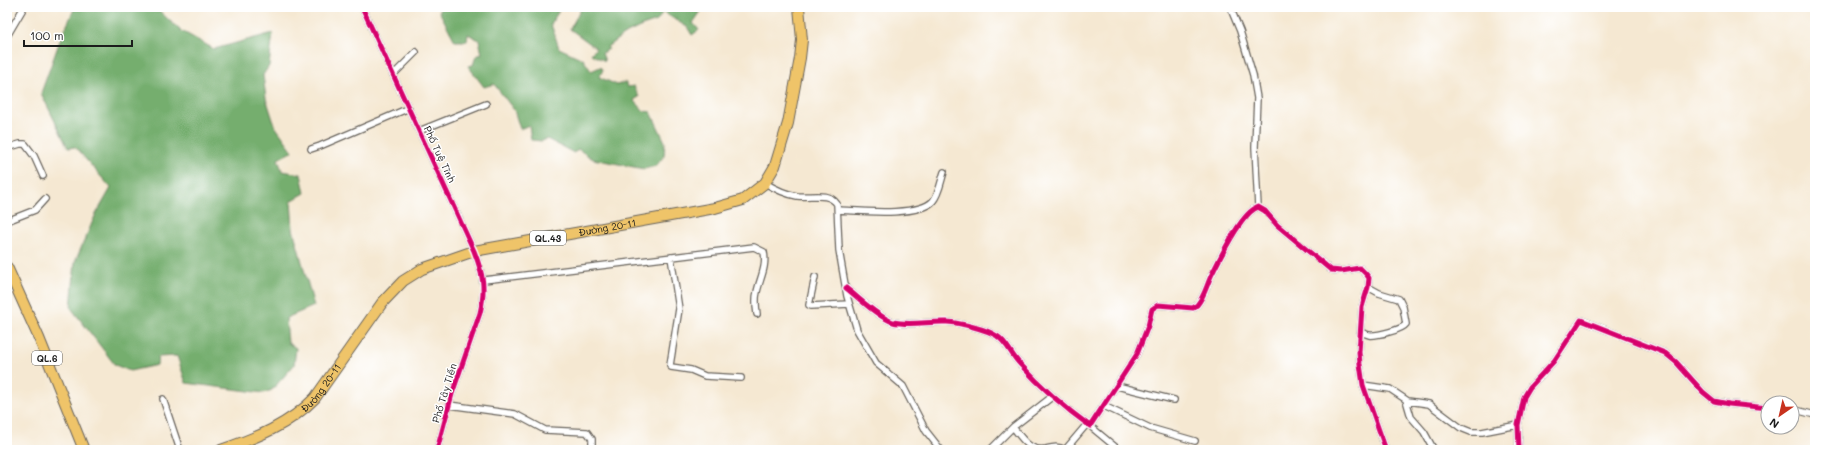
<svg xmlns="http://www.w3.org/2000/svg" width="1822" height="457" font-family="Mali,sans-serif">
<style>
.forest{fill:#74ae6e;stroke:#486545}
.lines{fill:none;stroke-linecap:round;stroke-linejoin:round}
.street-casing{stroke:#68635c;stroke-width:8}
.highway-casing{stroke:#68635c;stroke-width:12}
.street{stroke:#fff;stroke-width:5.5}
.highway{stroke:#efc469;stroke-width:10}
.cycleway-casing{stroke:#fff;stroke-width:8}
.cycleway{stroke:#d6006c;stroke-width:5}
.labels{text-anchor:middle;dominant-baseline:central;stroke-width:3;stroke-linejoin:round;paint-order:stroke}
.shield{fill:#fff;stroke:#606060;stroke-width:1}
.shield-label{font-size:9px;font-weight:bold;fill:#1c1c1c}
.street-label{font-size:10px;fill:#1c1c1c;stroke:#fff}
</style>
<rect width="100%" height="100%" fill="#fff"/>
<filter id="ink" filterUnits="userSpaceOnUse"><feTurbulence type="fractalNoise" baseFrequency=".025" numOctaves="2"/><feDisplacementMap in="SourceGraphic" scale="8" xChannelSelector="R" yChannelSelector="G"/><feConvolveMatrix kernelMatrix="1 2 1 2 8 2 1 2 1" color-interpolation-filters="sRGB"/></filter>
<filter id="wash" filterUnits="userSpaceOnUse"><feTurbulence type="fractalNoise" baseFrequency=".012" numOctaves="4" result="noise"/><feDisplacementMap in="SourceGraphic" scale="16" xChannelSelector="R" yChannelSelector="G"/><feGaussianBlur stdDeviation="0.9" result="paint"/><feColorMatrix in="noise" values="0 0 0 0 0 0 0 0 0 0 0 0 0 0 0 0 0 1.4 0 .05"/><feComposite in="paint" operator="in"/></filter>
<g filter="url(#wash)">
<rect width="100%" height="100%" fill="#f5e8d2"/>
<path class="forest" d="M75,7h82l-1,1 24,22 34,19 59,-16 -4,33 -6,9 3,23 9,28 18,25 -15,8 4,12 19,3 4,19 -14,8 2,28 21,77 -28,12 2,25 8,5 -2,17 -22,25 -8,3 -78,-10 -9,-27 -19,1 -1,8 -27,6 -15,-6 -44,-57 4,-46 20,-46 16,-28 -36,-41 -7,1 -27,-55 18,-50z
M441,7h120l-10,17 8,24 24,11 8,12 9,-4 3,3 -4,7 18,8 8,-3 3,5 6,-1 5,11 -5,3 10,11 7,1 14,30 -1,14 -8,10 -12,3 -51,-10 -15,-10 -4,4 -27,-14 -5,2 -11,-1 -2,-15 -9,4 -6,-19 -20,-26 -10,3 -16,-21 5,-1 3,-9 6,-2 -3,-14 -11,-6 -1,7h-12l-16,-30z
M582,7h122l-11,16 6,7 -7,5 -5,-8 -24,-15 -6,9 -15,5 -19,9 -16,12 2,2 -7,4 3,8 -14,-7 5,-6 -26,-19z"/>
</g>
<g filter="url(#ink)">
<g class="lines">
<g class="street-casing">
<path id="street" d="M362,7l112,244c9,23 12,37 6,62l-28,81 -15,56
M1230,7l10,24 13,44 4,23 -2,49 3,60
M7,36l17,-29
M393,75l23,-23
M419,131l67,-27
M7,148l13,-4h5l9,12 9,20
M311,149l9,-3 89,-38
M765,183c10,6 20,11 32,13 14,2 31,-5 40,8l2,46 8,46 10,34 19,33 27,23 23,45 15,19
M838,210c21,1 81,7 95,-9 6,-7 8,-20 11,-29
M7,221l28,-11 10,-11
M671,257l8,52 -9,56 1,2 20,3 14,6 36,2
M815,277l-6,28 2,1 38,-2
M484,280l270,-33 10,5c3,15 -4,26 -7,40 -2,7 -1,15 0,22
M846,288c13,10 32,29 47,34 18,4 36,-1 54,0 13,1 39,7 50,14 10,6 14,19 23,28 21,23 45,44 70,62l47,-72 11,-28 4,-17 6,-4 35,3 4,-3c8,-9 10,-22 16,-33 8,-16 29,-60 45,-65l7,4 12,14 54,45 10,1 19,-3 6,6 3,4 -1,9 -6,20 -3,45 1,12 3,21 23,65
M1360,332c3,1 6,2 9,3 7,1 33,-5 37,-11l-3,-17 -4,-8 -20,-6 -11,-6
M1363,385l27,4 18,12 21,3 32,24 10,4h11l36,-7
M1117,386l57,14
M163,399l17,51
M1406,400l5,17 13,15 10,18
M449,405l66,9 30,16 42,2 5,7v11
M1104,406l46,22 45,13
M1792,409l23,6
M1090,426l29,24
M1013,427c9,12 17,25 33,22 8,-2 12,-3 19,1
M990,450l23,-23 40,-31
M1065,450l22,-26
M1519,450l-1,-25 6,-28 6,-10 24,-26 27,-41 84,33 11,9 27,30 11,9 15,3 39,4"/>
</g>
<g class="highway-casing">
<g id="highway">
<path d="M7,267l32,71 45,112"/>
<path id="s1" d="M221,450c35,-12 68,-25 94,-52l67,-95 21,-22 19,-12 52,-18 241,-43 28,-8 22,-17 10,-17 13,-43 12,-65 2,-18 -3,-33"/>
</g>
</g>
<use href="#street" class="street"/>
<use href="#highway" class="highway"/>
<g class="cycleway-casing">
<path id="cycleway" d="M362,7l112,244c9,23 12,37 6,62l-28,81 -15,56
M846,288c13,10 32,29 47,34 18,4 36,-1 54,0 13,1 39,7 50,14 10,6 14,19 23,28 21,23 45,44 70,62l47,-72 11,-28 4,-17 6,-4 35,3 4,-3c8,-9 10,-22 16,-33 8,-16 29,-60 45,-65l7,4 12,14 54,45 10,1 19,-3 6,6 3,4 -1,9 -6,20 -3,45 1,12 3,21 23,65
M1519,450l-1,-25 6,-28 6,-10 24,-26 27,-41 84,33 11,9 27,30 11,9 15,3 39,4"/>
</g>
<use href="#cycleway" class="cycleway"/>
</g>
</g>
<g class="labels">
<g class="shield">
<rect x="530" y="231" width="36" height="14" rx="3"/>
<rect x="32" y="351" width="30" height="14" rx="3"/>
</g>
<g class="shield-label">
<text x="548" y="238">QL.43</text>
<text x="47" y="358">QL.6</text>
</g>
<g class="street-label">
<text transform="translate(440 154) rotate(65)">Phố Tuệ Tĩnh</text>
<text stroke="none"><textPath href="#s1" startOffset="468">Đường 20-11</textPath></text>
<text stroke="none"><textPath href="#s1" startOffset="120">Đường 20-11</textPath></text>
<text transform="translate(444 393) rotate(-73)">Phố Tây Tiến</text>
</g>
</g>
<rect width="1822" height="457" fill="none" stroke="#fff" stroke-width="24"/>
<g transform="translate(1780 415) rotate(214)"><circle r="19" fill="#ffffff" stroke="#a4a4a4"/>
<path d="M0-3L7 15L0 10L-7 15Z" fill="#c8321e"/>
<text y="-6" font-size="11" font-weight="bold" text-anchor="middle" fill="#1c1c1c">N</text>
</g>
<path d="M24 40v6h108v-6" fill="none" stroke="#1c1c1c" stroke-width="2"/>
<text x="30" y="40" font-size="12" fill="#1c1c1c" stroke="#ffffff" stroke-width="3" paint-order="stroke">100 m</text>
</svg>
